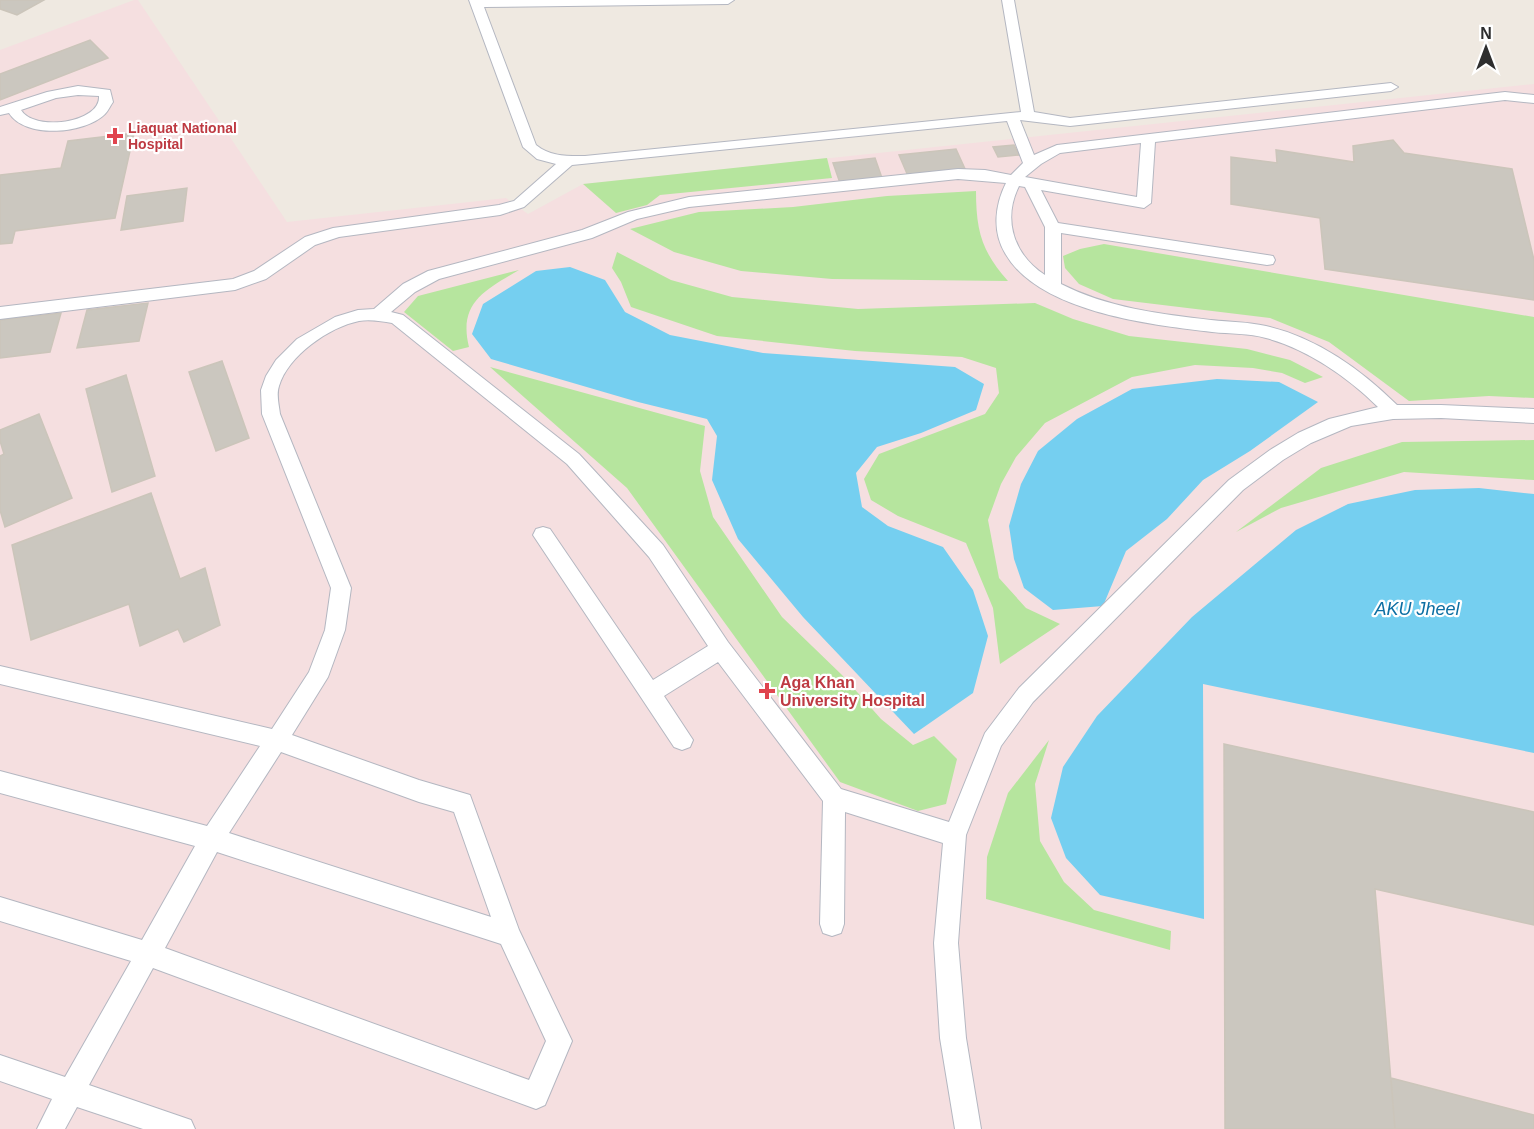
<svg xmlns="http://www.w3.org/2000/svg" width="1534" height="1129" font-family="Helvetica,sans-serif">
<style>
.medical{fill:#f5dfe0}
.green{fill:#b6e59e}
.water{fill:#75cff0}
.building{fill:#cbc7bf;stroke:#cbc5ba;stroke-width:1.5}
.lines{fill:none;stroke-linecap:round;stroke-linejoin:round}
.lane-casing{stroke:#b4b7c1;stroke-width:2}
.lane{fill:#fff;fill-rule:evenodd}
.health-dot{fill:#e0444e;stroke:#fff;stroke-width:2}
.labels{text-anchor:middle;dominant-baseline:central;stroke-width:4.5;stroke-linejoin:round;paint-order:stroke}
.far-health-label{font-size:14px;font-weight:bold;fill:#be3a42;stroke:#fff;text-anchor:start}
.health-label{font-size:16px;font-weight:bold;fill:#be3a42;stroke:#fff;text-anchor:start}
.water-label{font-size:18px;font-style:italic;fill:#0d6fa3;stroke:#fff}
</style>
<rect width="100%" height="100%" fill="#efe9e1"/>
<path class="medical" d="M134,0h4l149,222 219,-24 22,16 55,-30 951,-100v1045h-1534v-1079z"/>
<path class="green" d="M827,158l5,20 -172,17 -13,10 -31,8 -33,-29z
M976,191c0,40 6,61 32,90l-176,-2 -91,-8 -67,-19 -44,-23 69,-17 94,-5 94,-11z
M1104,244l430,73v81l-45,-2 -80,5 -80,-59 -59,-24 -157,-19 -34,-15 -14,-16 -2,-12 17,-7z
M617,252l54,28 61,17 126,12 177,-6 38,16 56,17 118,13 43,11 33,17 -18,6 -23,-10 -29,-5 -58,-3 -63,12 -87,46 -29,34 -15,27 -13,36 11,58 27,30 34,16 -60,40 -7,-56 -27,-65 -68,-27 -27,-16 -7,-21 15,-25 106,-40 14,-21 -3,-25 -34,-11 -107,-6 -138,-15 -86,-29 -10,-25 -9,-14z
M519,270c-34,20 -61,33 -50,77l-16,4 -49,-39 14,-16z
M490,367l215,59 -5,45 13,46 69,100 60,58 39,44 32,26 21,-9 23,23 -11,45 -28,7 -78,-29 -213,-294z
M1534,440v40l-130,-8 -123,36 -45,24 85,-64 81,-26z
M1049,740l-14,44 5,57 24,41 30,28 77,21 -1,19 -184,-51 1,-42 21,-64z"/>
<path class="water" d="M570,267l35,13 20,32 45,23 93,18 192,14 29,17 -8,26 -55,23 -44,14 -21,26 6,34 26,19 55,21 30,43 15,46 -15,57 -59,41 -111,-117 -65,-78 -26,-59 5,-44 -10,-17 -69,-17 -147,-43 -19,-25 11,-30 53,-33z
M1217,379l62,3 39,20 -68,49 -47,29 -36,39 -41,32 -23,55 -50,4 -29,-22 -10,-29 -5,-33 12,-42 17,-33 39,-32 55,-30z
M1479,488l55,6v259l-331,-69 1,235 -104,-24 -34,-37 -15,-40 12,-51 34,-51 95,-99 104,-87 52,-26 67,-14z"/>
<path class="building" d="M0,0h44l-27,15 -17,-6z
M90,40l18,18 -108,42v-26z
M134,133l-19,85 -100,13 -3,12 -12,1v-69l61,-7 7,-27z
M1393,140l11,13 108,16 22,91v40l-209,-31 -5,-51 -89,-14v-47l46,6 -1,-13 78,12 -1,-16z
M1014,145l5,10 -21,2 -5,-10z
M956,149l9,20 -57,7 -9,-21z
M875,158l7,20 -42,5 -7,-20z
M187,188l-4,33 -62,9 6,-34z
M148,303l-9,38 -62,7 10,-38z
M61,313l-11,39 -50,6v-38z
M222,361l27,77 -33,13 -27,-79z
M126,375l29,101 -43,16 -26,-103z
M39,414l33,84 -67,29 -5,-17v-54l4,-2 -4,-13v-11z
M151,493l29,86 25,-11 15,57 -36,17 -6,-13 -38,17 -11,-42 -98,36 -19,-95z
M1224,744l310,68v113l-159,-36 20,240h-170z
M1391,1078l143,37v14h-139z"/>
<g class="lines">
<g class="lane-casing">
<path id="lane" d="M469,0h265l-6,4 -244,3 52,138c15,12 31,11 49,11l436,-44 -19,-112h12l20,112 36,6 321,-35 7,4 -7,4 -321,35 -50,-6 14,35 23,-10 448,-53 29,3v8l-29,-3 -350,42 -4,61 -7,5 -103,-18 17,33 209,32 6,1 2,4 -2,4 -6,1 -206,-32v51c47,24 99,30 150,36 19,2 37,2 55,6 50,11 96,44 131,79h44l93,4v14l-93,-5 -48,1 -42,7 -40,17 -28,17 -40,30 -210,212 -32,44 -35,89 -8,108 8,95 15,91h-26l-15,-91 -6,-95 9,-100 -98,-31 -1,112 -3,9 -9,3 -9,-3 -3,-9 3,-123 -105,-139 -54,34 29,44 -3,7 -8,3 -8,-3 -141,-212 3,-6 7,-2 7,2 103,151 55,-34 -59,-89 -82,-93 -175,-141c-11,-2 -22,-4 -33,-2 -30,6 -71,35 -80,65 -3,9 0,19 1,28l71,174 -6,42 -17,47 -36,58 127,45 51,15 49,135 53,111 -27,64 -9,4 -383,-141 -64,117 102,35 4,9h-52l-66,-22 -12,22h-28l15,-30 -52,-18v-26l65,22 66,-116 -131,-40v-24l142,43 53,-94 -195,-53v-22l207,55 53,-80 -260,-62v-18l272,63 37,-57 16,-42 6,-42 -69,-174 -1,-24 5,-14 10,-16 21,-21 38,-22 23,-7 16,-1 29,-25 25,-13 154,-41 46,-18 61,-15 269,-28 27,1 26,5 12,-12 -16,-42 -435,44 -48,42 -24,8 -161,22 -24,8 -49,34 -31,11 -235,29v-12l233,-28 21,-8 51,-34 28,-9 166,-23 15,-4 42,-37 -19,-5 -14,-12zM1141,143l-4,54 -112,-20 16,-13 19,-11zM958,179l48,4c-11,22 -14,48 -1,70 33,59 146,72 207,79 18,2 37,1 54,6 41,11 82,39 112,69l-49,12 -31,14 -28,17 -41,30 -210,208 -34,45 -36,89 -108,-33 -113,-147 -65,-97 -84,-91 -176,-139 -12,-3 24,-20 24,-13 153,-41 45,-19 52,-12zM1019,186l6,1 20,40v48c-31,-20 -43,-55 -26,-89zM281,752l138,50 35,10 37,105 -262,-84zM217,852l284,92 45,97 -17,39 -364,-132z
M78,86l32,4 3,12c-3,4 -5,9 -8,12 -20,20 -80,25 -96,-1l-9,2v-8l47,-15zM78,95l21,1c2,27 -65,36 -78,14l35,-12z"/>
</g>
<use href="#lane" class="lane"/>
</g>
<g class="health-dot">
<path d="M112 127h6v6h6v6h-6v6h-6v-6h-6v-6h6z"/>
<path d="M764 682h6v6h6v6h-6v6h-6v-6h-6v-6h6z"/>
</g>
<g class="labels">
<g class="far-health-label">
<text x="128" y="128">Liaquat National<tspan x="128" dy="16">Hospital</tspan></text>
</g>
<g class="health-label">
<text x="780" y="682">Aga Khan<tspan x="780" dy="18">University Hospital</tspan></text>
</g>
<g class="water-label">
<text x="1417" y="609">AKU Jheel</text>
</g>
</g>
<g transform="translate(1486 48)" stroke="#ffffff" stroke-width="4.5" paint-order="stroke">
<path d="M0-4.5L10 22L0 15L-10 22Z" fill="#2e2e2e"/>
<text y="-9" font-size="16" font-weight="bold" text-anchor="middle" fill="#2e2e2e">N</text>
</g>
</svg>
